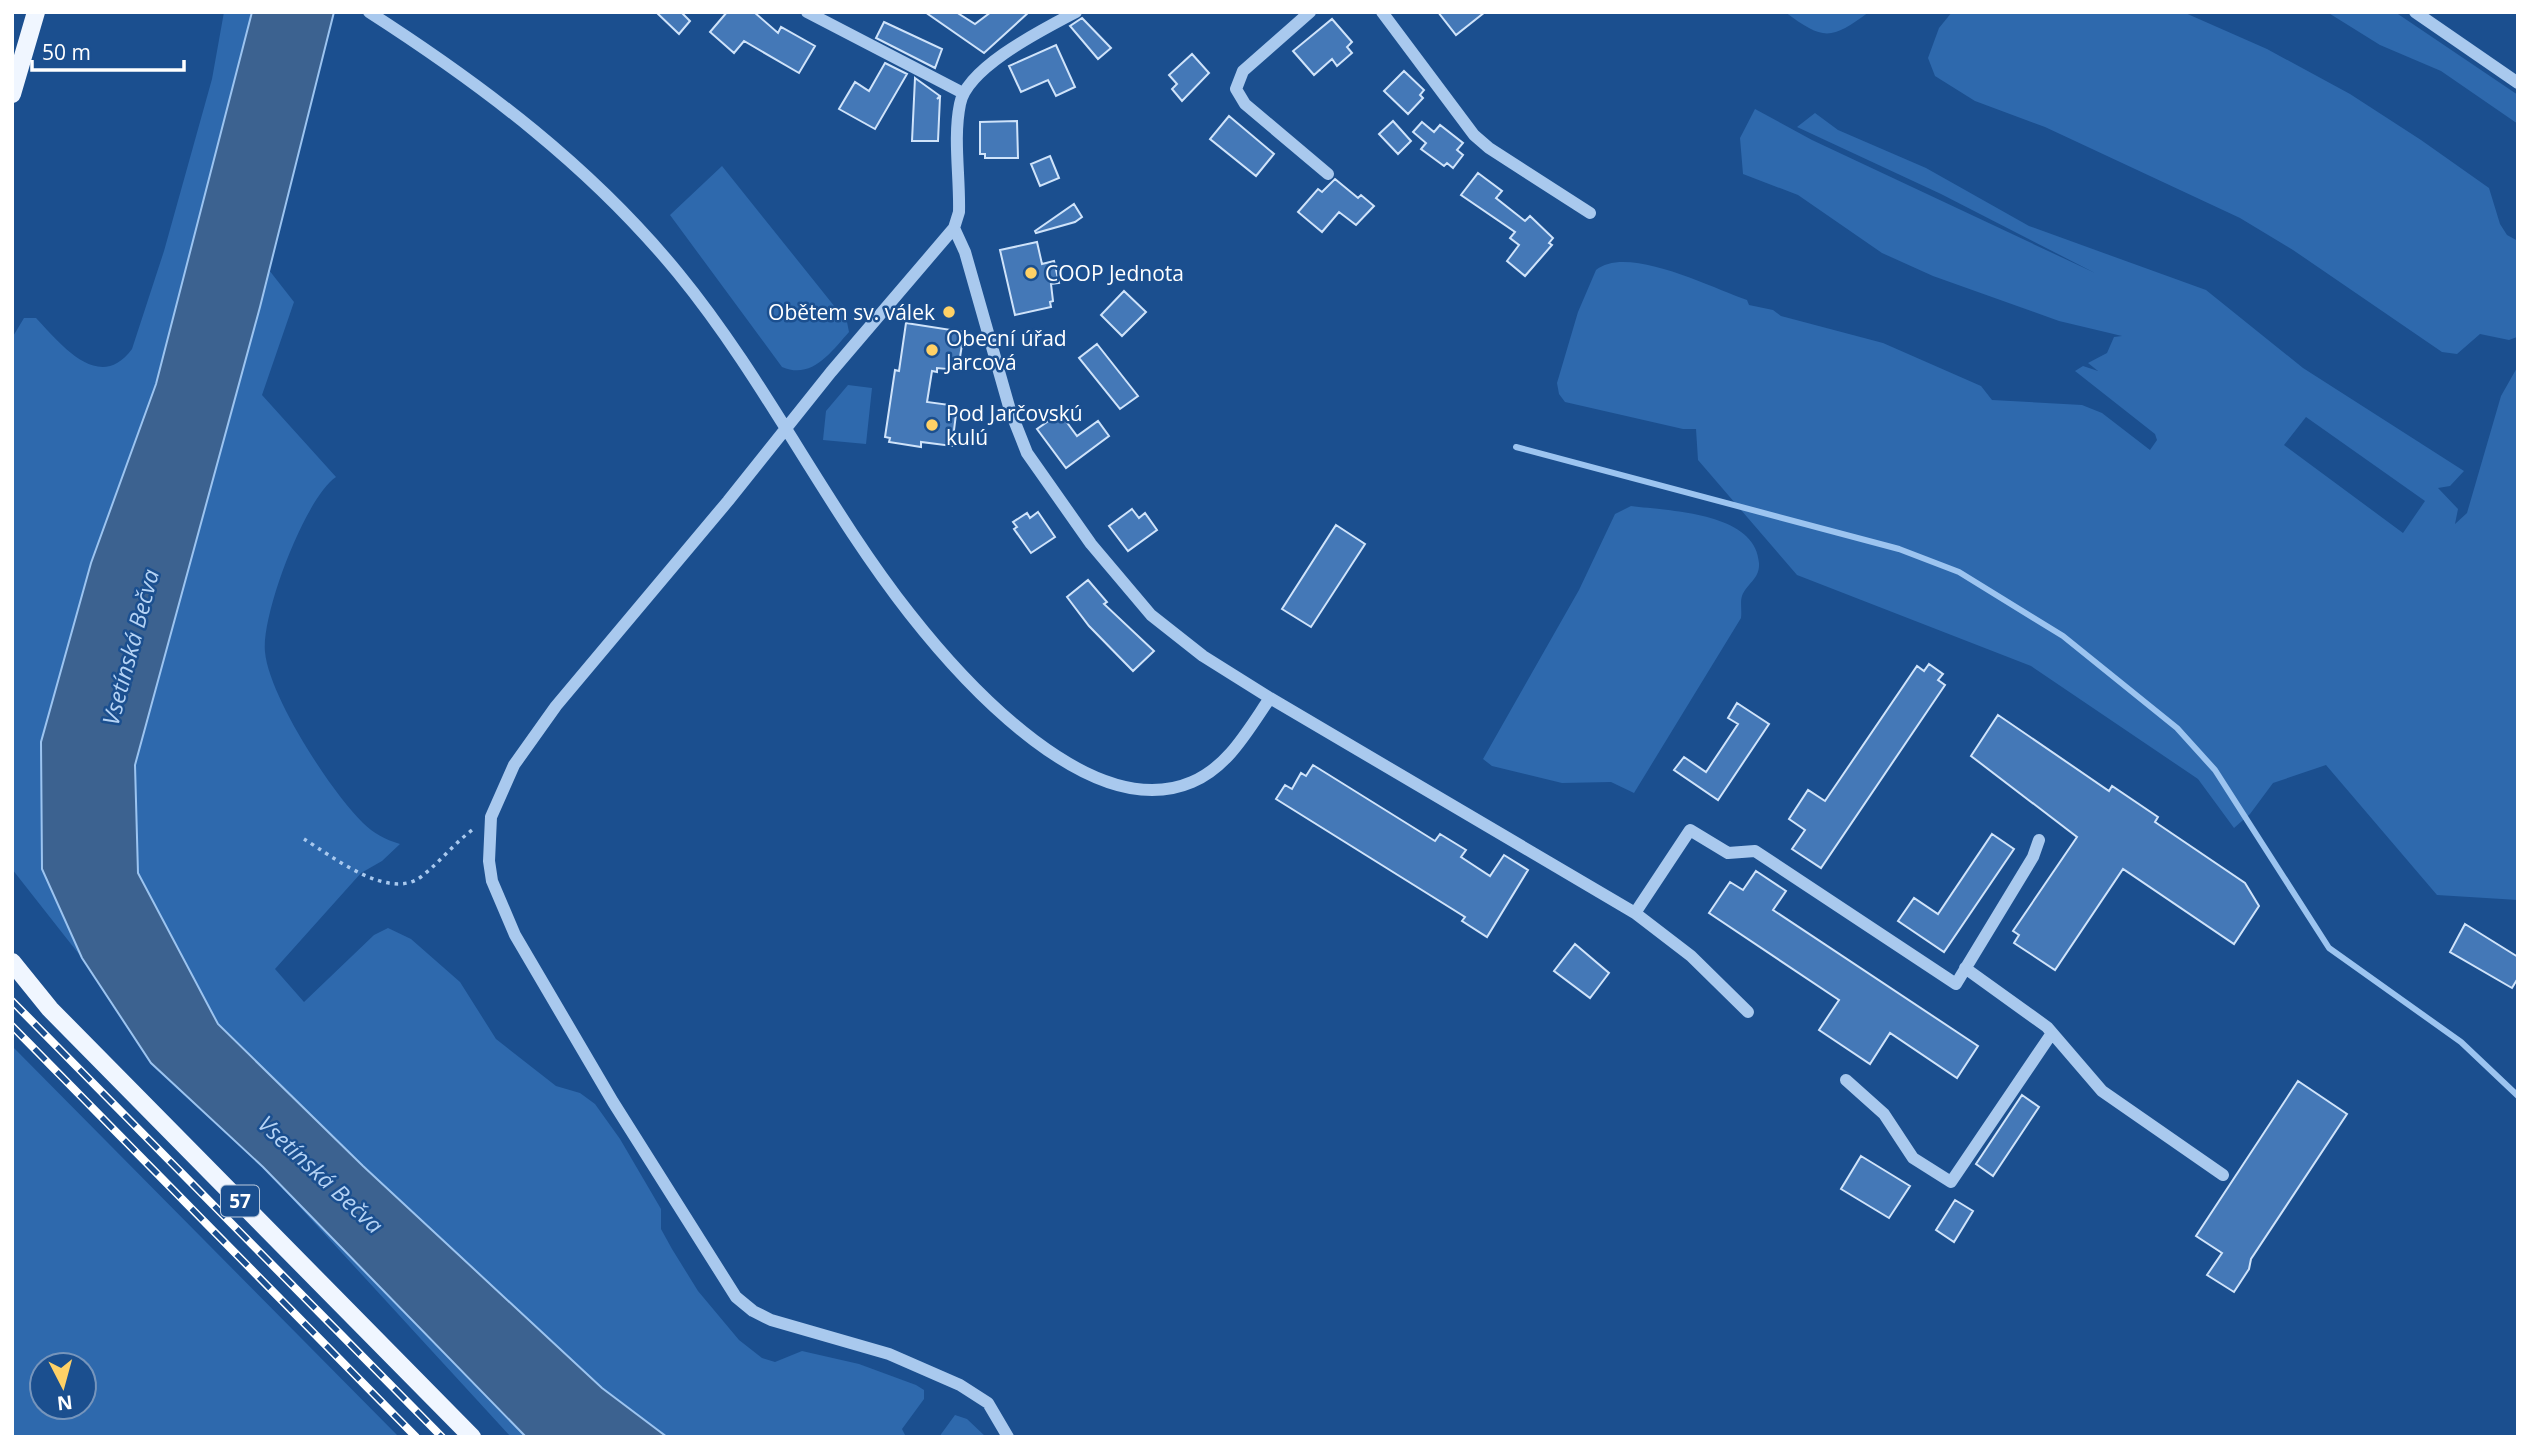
<svg xmlns="http://www.w3.org/2000/svg" width="2530" height="1449" font-family="'Open Sans',sans-serif">
<style>
.green{fill:#2e69ad;fill-rule:evenodd}
.water{fill:#3c6290;stroke:#9cc4f0;stroke-width:2}
.lines{fill:none;stroke-linecap:round;stroke-linejoin:round}
.stream{stroke:#9cc4f0;stroke-width:6}
.building{fill:#4478b7;stroke:#cfe3fa;stroke-width:2}
.path{stroke:#a9c9ee;stroke-width:3.5;stroke-dasharray:3.5 5;stroke-linecap:butt}
.minor{stroke:#a9c9ee;stroke-width:12}
.major{stroke:#f0f6ff;stroke-width:18}
.rail-casing{stroke:#fff;stroke-width:8}
.rail{stroke:#1b4f8f;stroke-width:5;stroke-dasharray:16;stroke-linecap:butt}
.poi-dot{fill:#ffd166;stroke:#1b4f8f;stroke-width:2.5}
.labels{text-anchor:middle;dominant-baseline:central;stroke-width:5;stroke-linejoin:round;paint-order:stroke}
.shield{fill:#1b4f8f;stroke:#bbcadd;stroke-width:2}
.shield-label{font-size:19px;font-weight:bold;fill:#fff}
.poi-label{font-size:21px;fill:#fff;stroke:#1b4f8f;text-anchor:start}
.water-label{font-size:23px;font-style:italic;fill:#b5d3f5;stroke:#1b4f8f}
</style>
<rect width="100%" height="100%" fill="#1b4f8f"/>
<path class="green" d="M224,12h28l-96,372 -65,179 -49,306 40,89 -70,-89v-531l12,-20h12c24,25 63,76 96,31l32,-98 48,-172z
M1785,12h84c-38,28 -45,29 -84,0z
M1952,12h231l84,37 83,45 71,46 68,48 11,36 7,11 11,6v659l-81,-5 -111,-130 -53,18 -23,31 -16,14 -36,-49 -167,-113 -234,-91 -99,-115 -2,-31h-13l-118,-27 -6,-8 -2,-11 21,-71 18,-42c31,-26 116,18 151,30l2,5 24,5 8,6 102,27 98,43 11,14 90,5 20,8 48,37 7,-10 -2,-6 -80,-63 8,-5 15,5 -10,-8 19,-10 7,-16 8,-1 -63,-15 -126,-45 -51,-23 -84,-58 -55,-21 -3,-36 15,-29 57,31 283,133 -154,-79 -144,-67 18,-14 23,17 88,38 103,58 177,64 97,78 161,103 -14,15 -12,2 20,21 -3,15 12,-11 34,-117 17,-30 -1,-29 -8,3 -29,-6 -23,20 -15,-2 -149,-102 -53,-32 -195,-91 -70,-26 -40,-25 -7,-18 11,-30zM2306,417l119,84 -22,32 -119,-88z
M2327,12h68l123,83v29l-77,-53 -61,-26z
M722,166l125,156 2,10c-18,20 -37,48 -67,35l-112,-152z
M269,270l25,32 -32,93 74,82c-31,21 -75,138 -71,175 4,44 66,140 98,171 10,10 23,17 37,21l-18,17 -21,12 -86,96 29,33 70,-67 14,-7 23,11 49,43 36,57 60,47 24,7 15,11 25,35 41,70v20l11,20 26,42 41,49 23,18 13,4 27,-11 57,13 57,21 8,5v9l-22,30 4,8h-239l-65,-49 -239,-222 -145,-142 -42,-77 -38,-74 -3,-108z
M848,385l24,3 -6,56 -43,-4 3,-29z
M1631,506c38,5 125,6 128,57 1,16 -12,20 -17,33 -2,6 0,15 -1,22l-107,175 -23,-11 -49,1 -70,-17 -9,-7 96,-169 36,-76z
M12,1046l387,391h-387zM42,1365h42v42h-42z
M263,1167l263,270h-15z
M955,1415l12,4 19,18h-47z"/>
<path class="water" d="M252,12h82l-74,295 -125,458 3,108 80,151 145,142 239,222 65,49h-141l-263,-270 -112,-104 -69,-105 -40,-89 -1,-127 50,-179 65,-179z"/>
<g class="lines">
<path class="stream" d="M1516,447l383,102 60,23 104,64 114,92 38,42 114,178 132,94 57,54"/>
</g>
<path class="building" d="M656,12h25l9,9 -11,13z
M727,12h27l24,21 3,-6 34,19 -16,27 -55,-32 -10,12 -24,-21z
M925,12h31l19,12 16,-12h38l-45,41z
M1438,12h47l-29,23z
M1082,18l29,30 -13,11 -28,-33z
M1332,19l20,23 -5,5 5,6 -15,13 -5,-7 -18,16 -21,-24z
M884,22l58,27 -7,19 -59,-30z
M1056,45l19,42 -19,9 -8,-16 -27,12 -12,-26z
M1192,54l17,19 -27,28 -10,-12 5,-5 -8,-9z
M885,63l22,11 -32,55 -36,-20 16,-27 14,9z
M1404,71l20,19 -4,5 3,3 -15,16 -24,-23z
M915,78l25,18 -3,3 3,-2 -2,44h-26z
M1229,116l45,38 -18,22 -46,-37z
M1017,121l1,37h-33v-4h-5v-32z
M1393,121l18,20 -13,13 -19,-20z
M1422,122l12,10 6,-7 23,18 -6,7 6,5 -10,13 -6,-5 -3,3 -23,-17 5,-6 -13,-11z
M1050,156l9,22 -19,8 -9,-22z
M1478,173l24,18 -6,7 29,23 5,-5 23,22 -4,5 3,2 -27,31 -18,-15 12,-16 -9,-7 5,-6 -54,-37z
M1335,179l23,19 3,-3 13,11 -18,19 -17,-13 -17,20 -24,-20 20,-23 4,3z
M1074,204l8,13 -7,5 -39,11 -1,-2z
M1037,242l5,22 12,-3 5,22 -8,1 2,17 -3,1 1,5 -36,8 -15,-65z
M1124,291l22,21 -24,24 -21,-21z
M906,323l58,9 -6,38 -21,-2v4l-5,-1 -5,31 30,4 -5,40 -31,-4v5l-32,-5 1,-4 -5,-1 10,-67 4,1z
M1097,344l41,52 -18,13 -41,-51z
M1060,413l17,23 21,-15 11,15 -43,32 -29,-39z
M1132,509l7,9 6,-5 12,17 -29,21 -19,-25z
M1038,512l17,25 -24,16 -17,-24 3,-2 -4,-5 14,-9 3,5z
M1336,525l29,19 -54,83 -29,-18z
M1088,580l19,22 -3,2 50,47 -21,20 -44,-45 -22,-29z
M1929,664l14,10 -5,6 7,5 -124,183 -29,-19 13,-19 -16,-11 19,-29 17,11 92,-135 7,5z
M1737,703l32,21 -51,76 -44,-30 10,-13 22,15 32,-48 -10,-6z
M1998,715l111,76 3,-5 46,31 -3,5 90,61 14,23 -25,38 -111,-75 -68,101 -41,-27 5,-8 -6,-4 64,-94 -106,-81z
M1313,765l122,76 5,-7 26,16 -5,7 29,19 14,-21 24,15 -41,67 -25,-16 3,-4 -189,-118 9,-14 7,4 9,-16 5,3z
M1992,834l22,15 -70,103 -46,-31 16,-23 24,16z
M1756,871l30,20 -13,19 205,136 -21,32 -67,-45 -20,31 -51,-34 20,-30 -130,-87 21,-31 13,8z
M2465,924l53,33v21l-6,10 -62,-36z
M1575,944l34,29 -19,25 -36,-27z
M2298,1081l49,33 -96,145 -2,10 -15,23 -27,-17 15,-22 -26,-17z
M2022,1095l17,12 -46,69 -17,-12z
M1861,1156l49,30 -21,32 -48,-29z
M1955,1200l18,11 -19,31 -18,-12z"/>
<g class="lines">
<path class="path" d="M304,839c29,18 86,63 118,37 19,-15 33,-34 53,-48"/>
<path class="minor" d="M369,12c115,74 222,155 309,261 87,106 147,233 232,341 55,70 182,211 282,168 36,-15 56,-52 78,-84
M807,12l156,81
M1310,12l-67,59 -7,18 9,15 83,70
M1382,12l92,123 15,13 101,65
M2415,12l103,71
M954,228l11,24 45,158 17,43 64,91 60,71 52,41 67,42 365,215 56,43 57,56
M1635,913l55,-83 38,23 27,-2 201,133 77,-127 6,-17
M1965,968l82,59 55,64 121,84
M1846,1080l38,34 29,44 38,24 101,-149
M1008,1437l-20,-34 -28,-18 -71,-31 -118,-34 -18,-9 -17,-14 -123,-195 -98,-167 -23,-54 -3,-20 2,-44 23,-52 42,-59 172,-205 103,-129 123,-144 5,-16c1,-35 -6,-74 1,-108 7,-37 84,-75 116,-92"/>
<path class="major" d="M12,94l24,-82
M12,962l38,47 422,428"/>
<g class="rail-casing">
<path id="rail" d="M12,1001l430,436
M12,1026l404,411"/>
</g>
<use href="#rail" class="rail"/>
</g>
<g class="poi-dot">
<circle cx="1031" cy="273" r="7"/>
<circle cx="949" cy="312" r="7"/>
<circle cx="932" cy="350" r="7"/>
<circle cx="932" cy="425" r="7"/>
</g>
<g class="labels">
<rect class="shield" x="221" y="1185.5" width="38" height="31" rx="5"/>
<g class="shield-label">
<text x="240" y="1201">57</text>
</g>
<g class="poi-label">
<text x="1045" y="273">COOP Jednota</text>
<text x="935" y="312" text-anchor="end">Obětem sv. válek</text>
<text x="946" y="338">Obecní úřad<tspan x="946" dy="24">Jarcová</tspan></text>
<text x="946" y="413">Pod Jarčovskú<tspan x="946" dy="24">kulú</tspan></text>
</g>
<g class="water-label">
<text transform="translate(130 647) rotate(-75)">Vsetínská Bečva</text>
<text transform="translate(321 1174) rotate(43)">Vsetínská Bečva</text>
</g>
</g>
<rect width="2530" height="1449" fill="none" stroke="#ffffff" stroke-width="28"/>
<g transform="translate(63 1386) rotate(174)"><circle r="33" fill="#1b4f8f" stroke="#7695bc" stroke-width="2"/>
<path d="M0-5L12 26L0 18L-12 26Z" fill="#ffd166"/>
<text y="-10" font-size="19" font-weight="bold" text-anchor="middle" fill="#ffffff">N</text>
</g>
<path d="M32 60v10h152v-10" fill="none" stroke="#ffffff" stroke-width="3.5"/>
<text x="42" y="60" font-size="21" fill="#ffffff" stroke="#1b4f8f" stroke-width="5" paint-order="stroke">50 m</text>
</svg>
